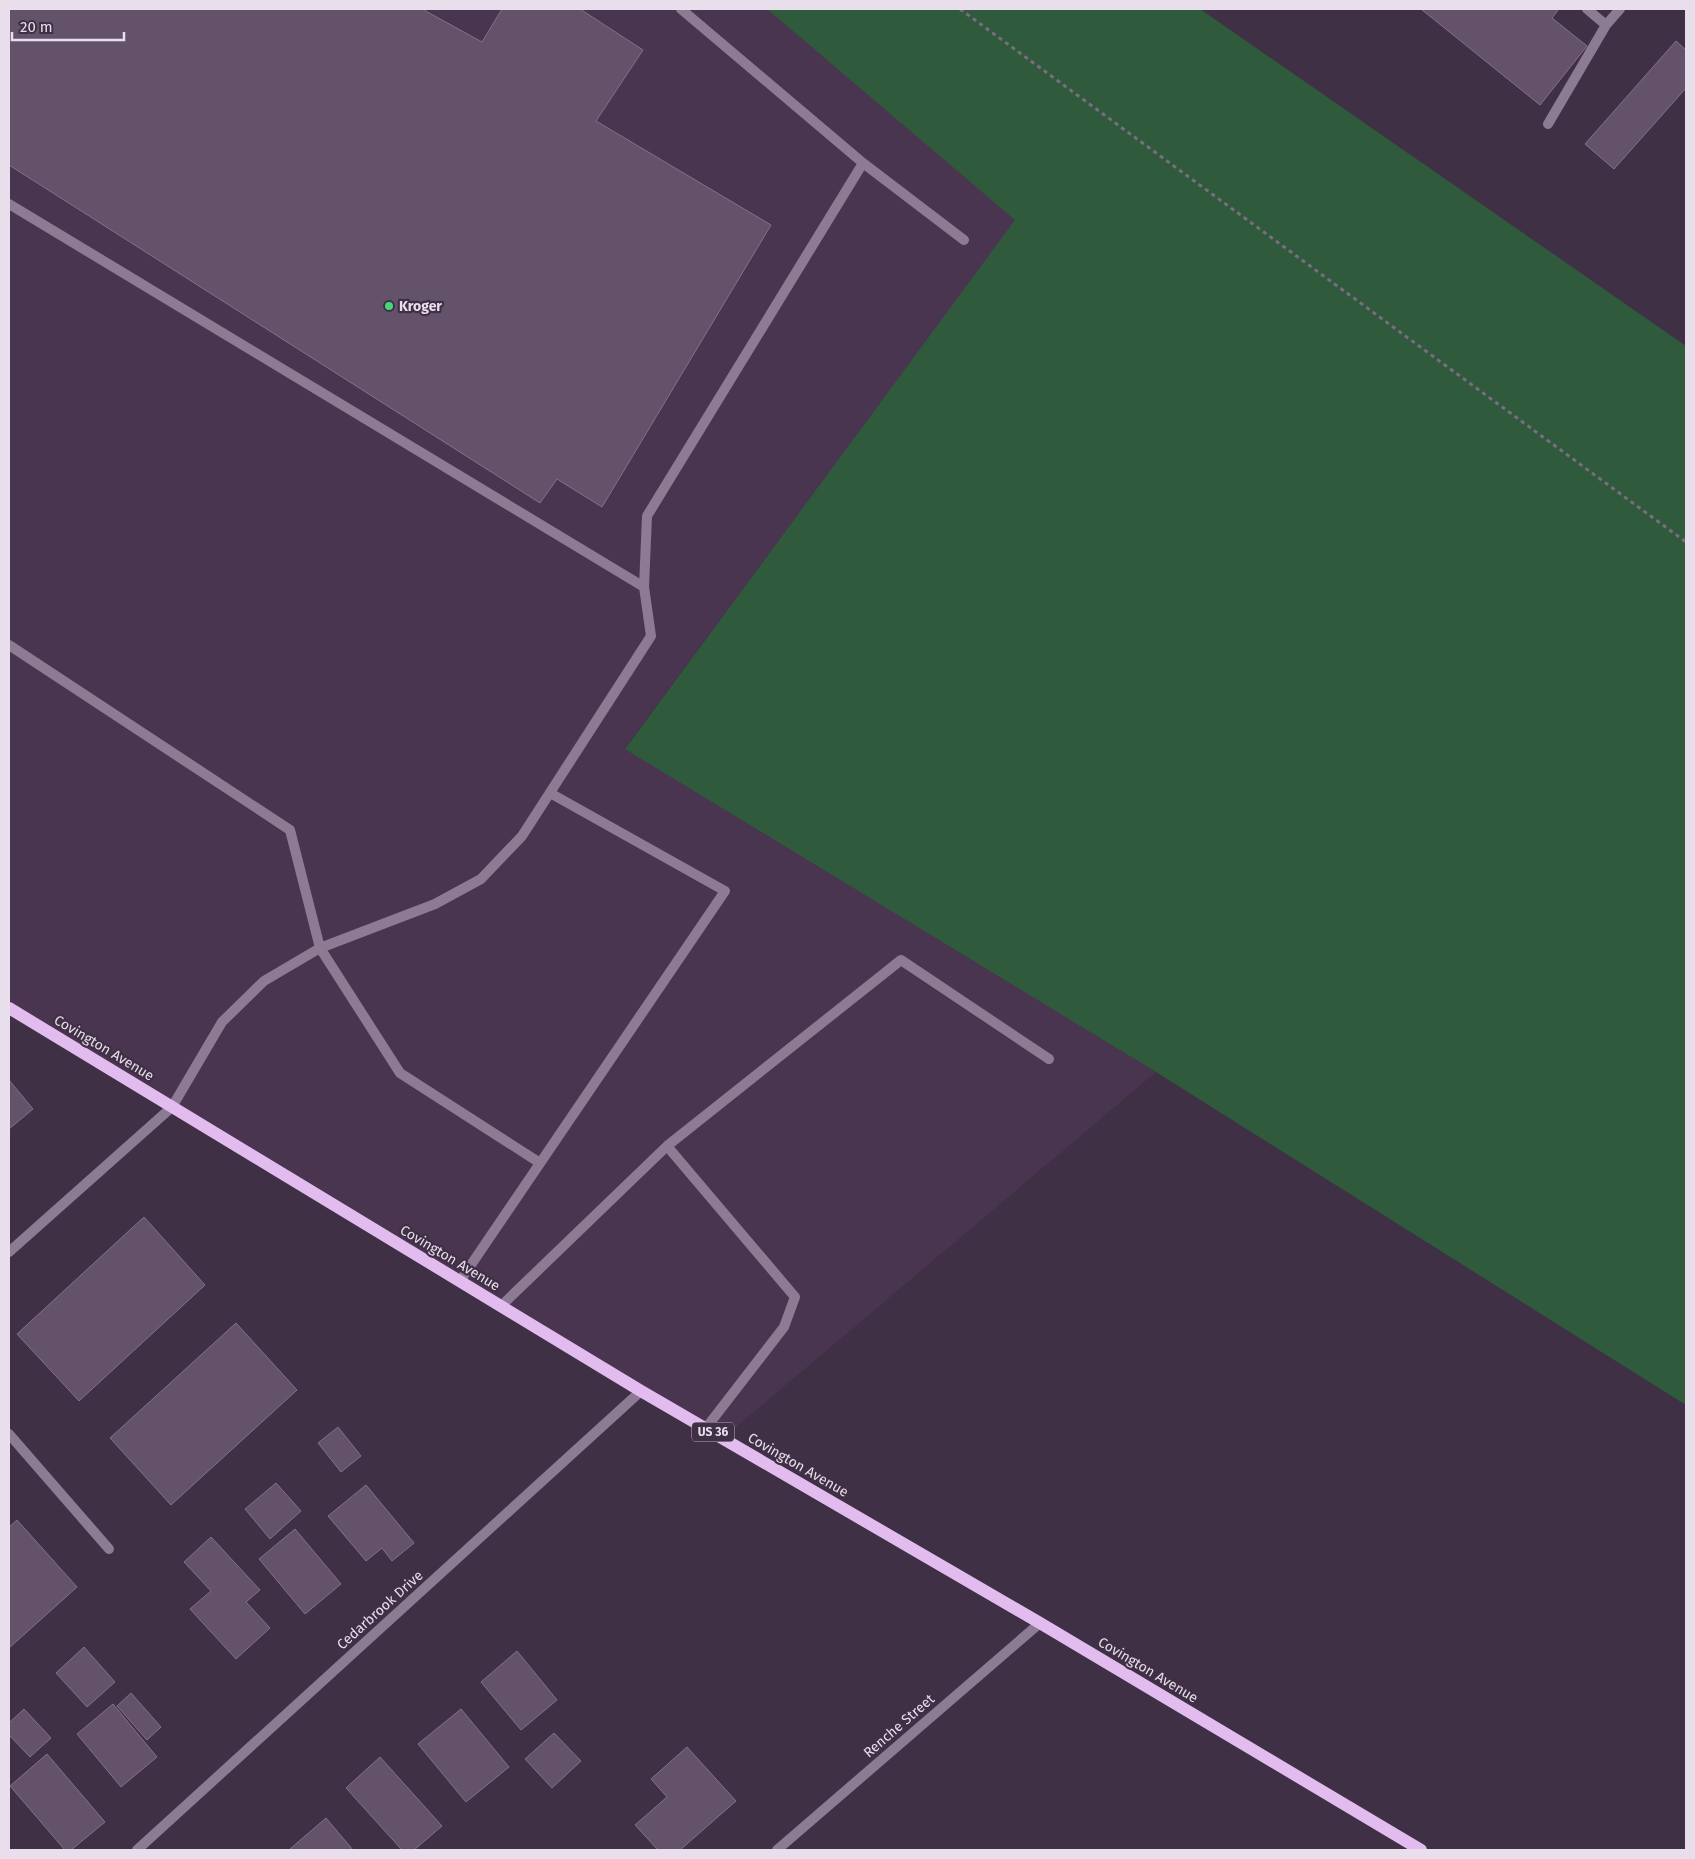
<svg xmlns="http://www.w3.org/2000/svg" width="1695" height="1859" font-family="'Fira Sans',sans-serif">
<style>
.built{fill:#4a3551}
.green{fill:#2f5b3c}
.building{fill:#64526a;stroke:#83718a}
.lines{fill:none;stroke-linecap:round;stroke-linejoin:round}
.path{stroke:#7b6d81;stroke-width:3;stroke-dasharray:4 4;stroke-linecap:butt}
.service{stroke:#8d7a93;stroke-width:10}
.minor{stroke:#8d7a93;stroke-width:10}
.primary{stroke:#e2bcef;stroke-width:12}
.poi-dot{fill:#44d77b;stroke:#403046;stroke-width:2}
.labels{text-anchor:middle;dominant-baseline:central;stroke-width:4.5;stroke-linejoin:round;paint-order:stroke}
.shield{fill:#403046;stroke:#b6aaba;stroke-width:1}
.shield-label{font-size:12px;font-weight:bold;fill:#e8deec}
.poi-label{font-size:14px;font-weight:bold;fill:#e8deec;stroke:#403046;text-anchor:start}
.street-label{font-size:14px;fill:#e8deec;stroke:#403046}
</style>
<rect width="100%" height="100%" fill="#403046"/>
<path class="built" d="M9,9h758l249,211 -391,528 531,324 -433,366 -714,-430z"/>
<path class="green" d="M767,9h433l486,337v1059l-530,-333 -531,-323 390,-529z"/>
<path class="building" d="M9,9h413l60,33 20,-33h78l63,41 -47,71 175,104 -169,282 -45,-28 -17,24 -531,-338z
M1421,9h136l1,1 -6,8 35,28 -47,59z
M1676,41l10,9v38l-72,81 -29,-25z
M9,1080l24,29 -24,20z
M144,1217l61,68 -126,116 -62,-67z
M236,1323l61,67 -126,115 -61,-67z
M338,1427l23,29 -20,16 -23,-29z
M276,1483l25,28 -31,28 -25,-30z
M366,1485l48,58 -22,18 -10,-13 -16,13 -38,-45z
M17,1520l60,67 -68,61v-121z
M295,1529l46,55 -36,30 -46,-55z
M211,1537l49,53 -14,12 24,26 -34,31 -46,-50 21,-18 -27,-29z
M84,1647l31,35 -28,25 -31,-34z
M517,1651l40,49 -36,30 -40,-48z
M131,1693l30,34 -14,13 -30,-34z
M113,1704l44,53 -36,30 -44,-53z
M24,1709l27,29 -21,19 -21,-22v-12z
M461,1709l48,58 -43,35 -48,-58z
M554,1733l27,28 -29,27 -27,-29z
M687,1747l49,54 -56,49h-22l-23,-25 32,-28 -16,-18z
M47,1754l58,68 -34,28h-6l-55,-64z
M380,1757l62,69 -28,24h-12l-56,-62z
M326,1818l27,32h-62l-1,-1z"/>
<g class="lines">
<path class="path" d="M960,9l726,533"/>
<path class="service" d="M681,9l182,154 101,77
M1587,9l19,16
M1548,124l58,-99 14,-16
M9,204l635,383
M9,645l281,185 30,118 80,125 140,90
M667,1146l128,151 -11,30 -78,101
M9,1252l163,-145 50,-85 42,-41 56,-33 115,-44 46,-25 41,-43 129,-200 -7,-49 3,-71 216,-353
M460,1281l265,-390 -175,-98
M501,1306l166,-160 234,-186 148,99
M9,1434l100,115"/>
<path class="minor" d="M137,1850l504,-459
M777,1850l263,-227"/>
<path class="primary" d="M9,1008l632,383 399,232 381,227"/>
</g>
<circle class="poi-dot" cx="389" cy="306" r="5"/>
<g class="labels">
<rect class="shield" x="692" y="1422.5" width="42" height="19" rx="4"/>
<g class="shield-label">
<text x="713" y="1432">US 36</text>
</g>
<g class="poi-label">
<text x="399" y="306">Kroger</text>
</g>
<g class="street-label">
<text transform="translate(104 1048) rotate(31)">Covington Avenue</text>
<text transform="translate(450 1258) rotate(31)">Covington Avenue</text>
<text transform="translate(798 1465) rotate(30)">Covington Avenue</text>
<text transform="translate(380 1610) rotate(-42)">Cedarbrook Drive</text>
<text transform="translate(1148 1670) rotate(31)">Covington Avenue</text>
<text transform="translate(899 1726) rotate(-41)">Renche Street</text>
</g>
</g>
<rect width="1695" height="1859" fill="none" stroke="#e8deec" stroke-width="20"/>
<path d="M12 32v8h112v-8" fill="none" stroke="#e8deec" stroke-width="2.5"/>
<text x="20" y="32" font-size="15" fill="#e8deec" stroke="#403046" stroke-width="4" paint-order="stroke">20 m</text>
</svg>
